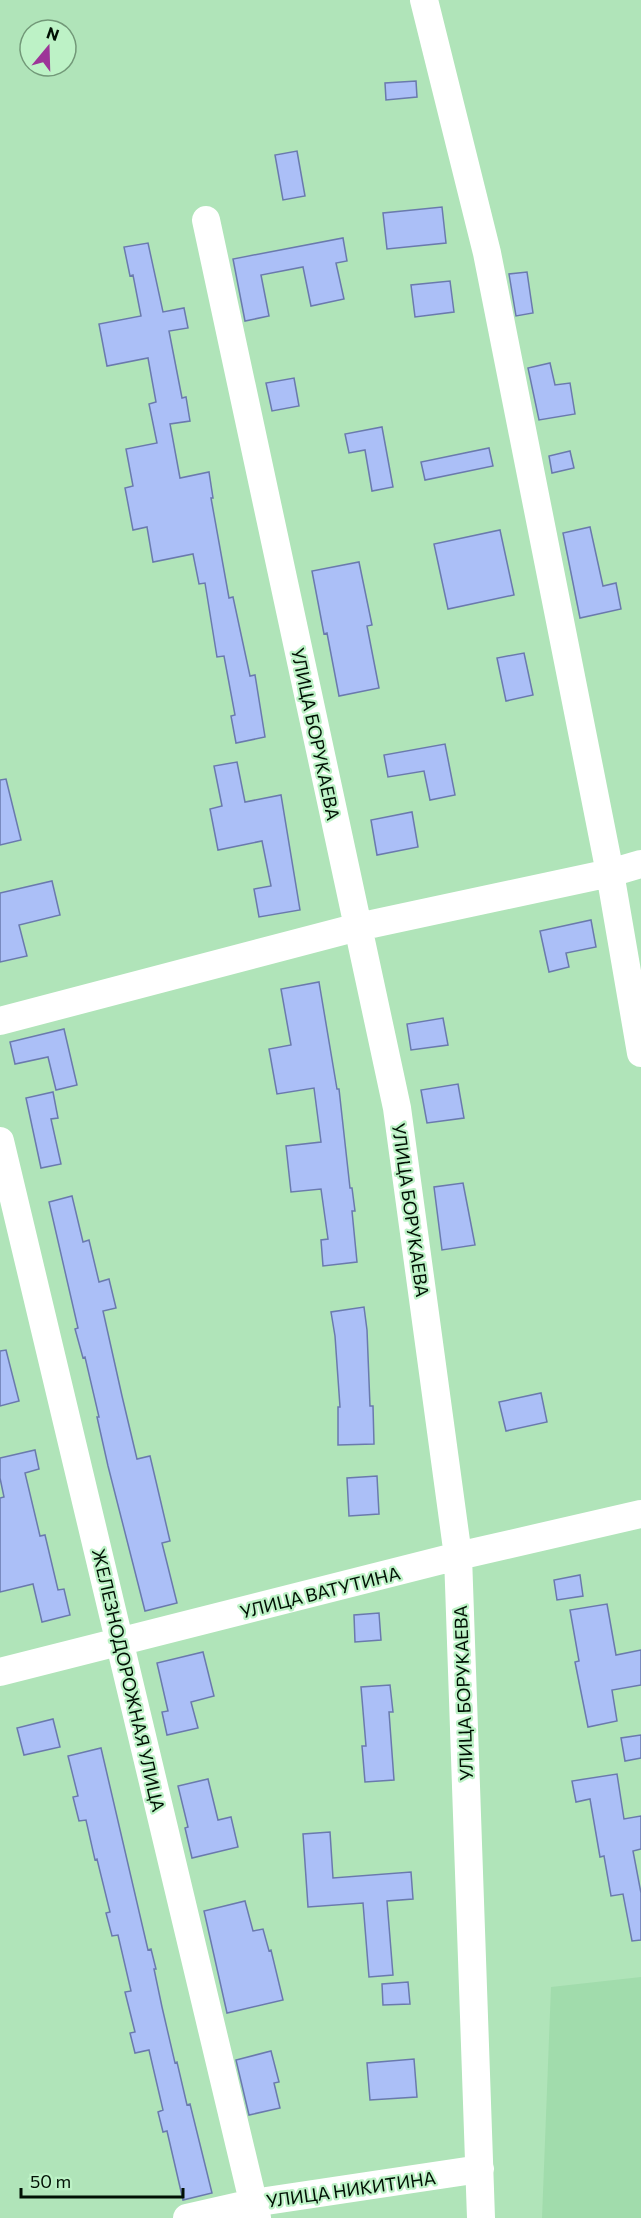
<svg xmlns="http://www.w3.org/2000/svg" width="641" height="2218" font-family="Commissioner,sans-serif">
<style>
.built{fill:#a1dcac}
.building{fill:#abbff7;stroke:#6a7aad;stroke-width:1.5}
.lines{fill:none;stroke-linecap:round;stroke-linejoin:round}
.minor{stroke:#fff;stroke-width:28}
.labels{text-anchor:middle;dominant-baseline:central;stroke-width:4.5;stroke-linejoin:round;paint-order:stroke}
.street-label{font-size:18px;fill:#011004;stroke:#bdf2c6}
</style>
<rect width="100%" height="100%" fill="#b0e4b9"/>
<path class="built" d="M641,1977v241h-99l9,-231z"/>
<path class="building" d="M416,81l1,16 -31,3 -1,-17z
M297,151l8,45 -22,4 -8,-45z
M442,207l4,36 -59,6 -4,-36z
M343,238l4,23 -11,2 8,36 -33,7 -8,-39 -42,8 8,41 -24,5 -12,-62z
M148,243l15,69 21,-4 4,20 -19,3 13,67 4,-1 4,24 -20,3 10,54 29,-6 4,26h-2l18,100 4,-1 17,79 5,-1 10,62 -29,6 -5,-27 4,-1 -11,-59 -7,1 -12,-74 -6,1 -6,-30 -40,8 -6,-35 -14,3 -8,-42 8,-2 -7,-37 31,-6 -8,-39 7,-2 -8,-44 -41,8 -8,-42 42,-8 -8,-41 -3,1 -6,-29z
M527,272l6,41 -17,3 -7,-42z
M450,281l4,31 -39,5 -4,-32z
M550,363l5,22 15,-2 5,31 -36,6 -11,-52z
M294,378l5,28 -27,5 -6,-28z
M382,427l11,60 -21,4 -7,-41 -16,3 -4,-19z
M489,448l4,18 -68,14 -4,-18z
M570,451l4,17 -22,5 -3,-17z
M590,527l13,59 13,-3 5,26 -41,9 -17,-85z
M500,530l14,65 -66,14 -14,-65z
M359,562l13,63 -5,1 12,62 -40,8 -12,-63 -3,1 -12,-63z
M524,653l9,42 -27,6 -9,-43z
M445,744l10,51 -25,5 -6,-29 -36,6 -4,-22z
M237,762l8,40 36,-7 19,115 -41,7 -5,-28 17,-3 -9,-45 -44,9 -8,-41 12,-3 -8,-40z
M6,779l15,61 -21,5v-65z
M412,812l6,35 -41,8 -6,-35z
M52,881l8,34 -41,10 8,31 -27,6v-69z
M591,920l5,27 -30,6 3,14 -20,5 -9,-41z
M319,982l18,107h2l11,99h2l3,23h-3l5,51 -34,4 -2,-26 7,-1 -7,-50 -30,3 -5,-46 35,-4 -7,-54 -37,6 -8,-45 22,-4 -10,-56z
M443,1018l5,27 -37,5 -4,-26z
M64,1029l13,56 -21,5 -8,-33 -33,7 -5,-22z
M458,1084l6,34 -37,5 -6,-33z
M53,1092l5,26 -7,1 10,45 -20,4 -15,-70z
M463,1183l12,62 -33,5 -8,-63z
M72,1196l11,46 6,-2 10,42 10,-3 7,29 -13,3 19,85 15,63 13,-3 20,85 -8,2 15,60 -32,8 -37,-145 -11,-49h2l-14,-60 -2,1 -8,-29 3,-1 -29,-126z
M364,1307l3,23 3,76h3l1,38 -36,1v-38h2l-5,-71 -4,-24z
M6,1350l13,51 -19,5v-55z
M541,1393l6,29 -41,9 -7,-29z
M35,1450l4,19 -14,4 15,63 5,-1 13,55 6,-1 6,26 -28,7 -9,-38 -33,8v-94l4,-1 -4,-19v-20z
M377,1476l2,38 -30,2 -2,-38z
M580,1575l3,21 -26,4 -3,-20z
M607,1604l9,51 25,-5v35l-29,5 5,31 -29,6 -13,-65 4,-1 -9,-51z
M379,1613l2,27 -26,2 -1,-27z
M203,1652l11,44 -23,6 7,26 -31,7 -5,-23 6,-1 -11,-48z
M390,1685l3,27h-4l5,68 -29,2 -3,-36h4l-5,-59z
M53,1719l7,28 -36,8 -7,-27z
M641,1735v23l-16,3 -4,-23z
M101,1748l47,202 3,-1 5,20h-2l8,38 13,56 2,-1 10,43 3,-1 22,89 -29,7 -16,-69 -4,1 -5,-20 5,-2 -14,-60 -14,3 -5,-20 5,-1 -10,-40 6,-1 -13,-56 -6,1 -6,-23 4,-1 -13,-53 -2,1 -9,-40 -7,1 -6,-24 5,-1 -10,-40z
M617,1774l7,45 17,-3v33l-8,2 8,42v47l-9,1 -9,-47 -12,2 -7,-40 -4,1 -10,-58 -14,3 -4,-21z
M208,1779l10,41 13,-3 7,30 -46,11 -7,-30 3,-1 -10,-41z
M330,1832l3,46 78,-6 2,27 -26,2 6,74 -24,2 -6,-74 -55,4 -5,-73z
M245,1901l8,30 10,-2 6,22 2,-1 12,50 -56,13 -23,-102z
M408,1982l2,22 -27,1 -1,-21z
M271,2051l8,31 -5,1 6,25 -31,7 -13,-55z
M414,2059l3,38 -47,3 -3,-37z"/>
<g class="lines">
<path class="minor" d="M424,0l63,253 123,620 31,180
M206,220l191,888 61,448 23,662
M0,1021l358,-94 252,-54 31,-9
M0,1141l257,1077
M0,1672l458,-116 183,-42
M187,2218l66,-15 227,-34"/>
</g>
<g class="labels">
<g class="street-label">
<text transform="translate(316 734) rotate(78)">УЛИЦА БОРУКАЕВА</text>
<text transform="translate(411 1210) rotate(82)">УЛИЦА БОРУКАЕВА</text>
<text transform="translate(320 1592) rotate(-14)">УЛИЦА ВАТУТИНА</text>
<text transform="translate(129 1680) rotate(77)">ЖЕЛЕЗНОДОРОЖНАЯ УЛИЦА</text>
<text transform="translate(463 1693) rotate(-92)">УЛИЦА БОРУКАЕВА</text>
<text transform="translate(351 2189) rotate(-8)">УЛИЦА НИКИТИНА</text>
</g>
</g>
<g transform="translate(48 48) rotate(19)"><circle r="28" fill="#bdf2c6" stroke="#729878" stroke-width="1.5"/>
<path d="M0-4.5L10 22L0 15L-10 22Z" fill="#9d3598"/>
<text y="-9" font-size="16" font-weight="bold" text-anchor="middle" fill="#011004">N</text>
</g>
<path d="M21 2188v9h162v-9" fill="none" stroke="#011004" stroke-width="3"/>
<text x="30" y="2188" font-size="18" fill="#011004" stroke="#bdf2c6" stroke-width="4.5" paint-order="stroke">50 m</text>
</svg>
